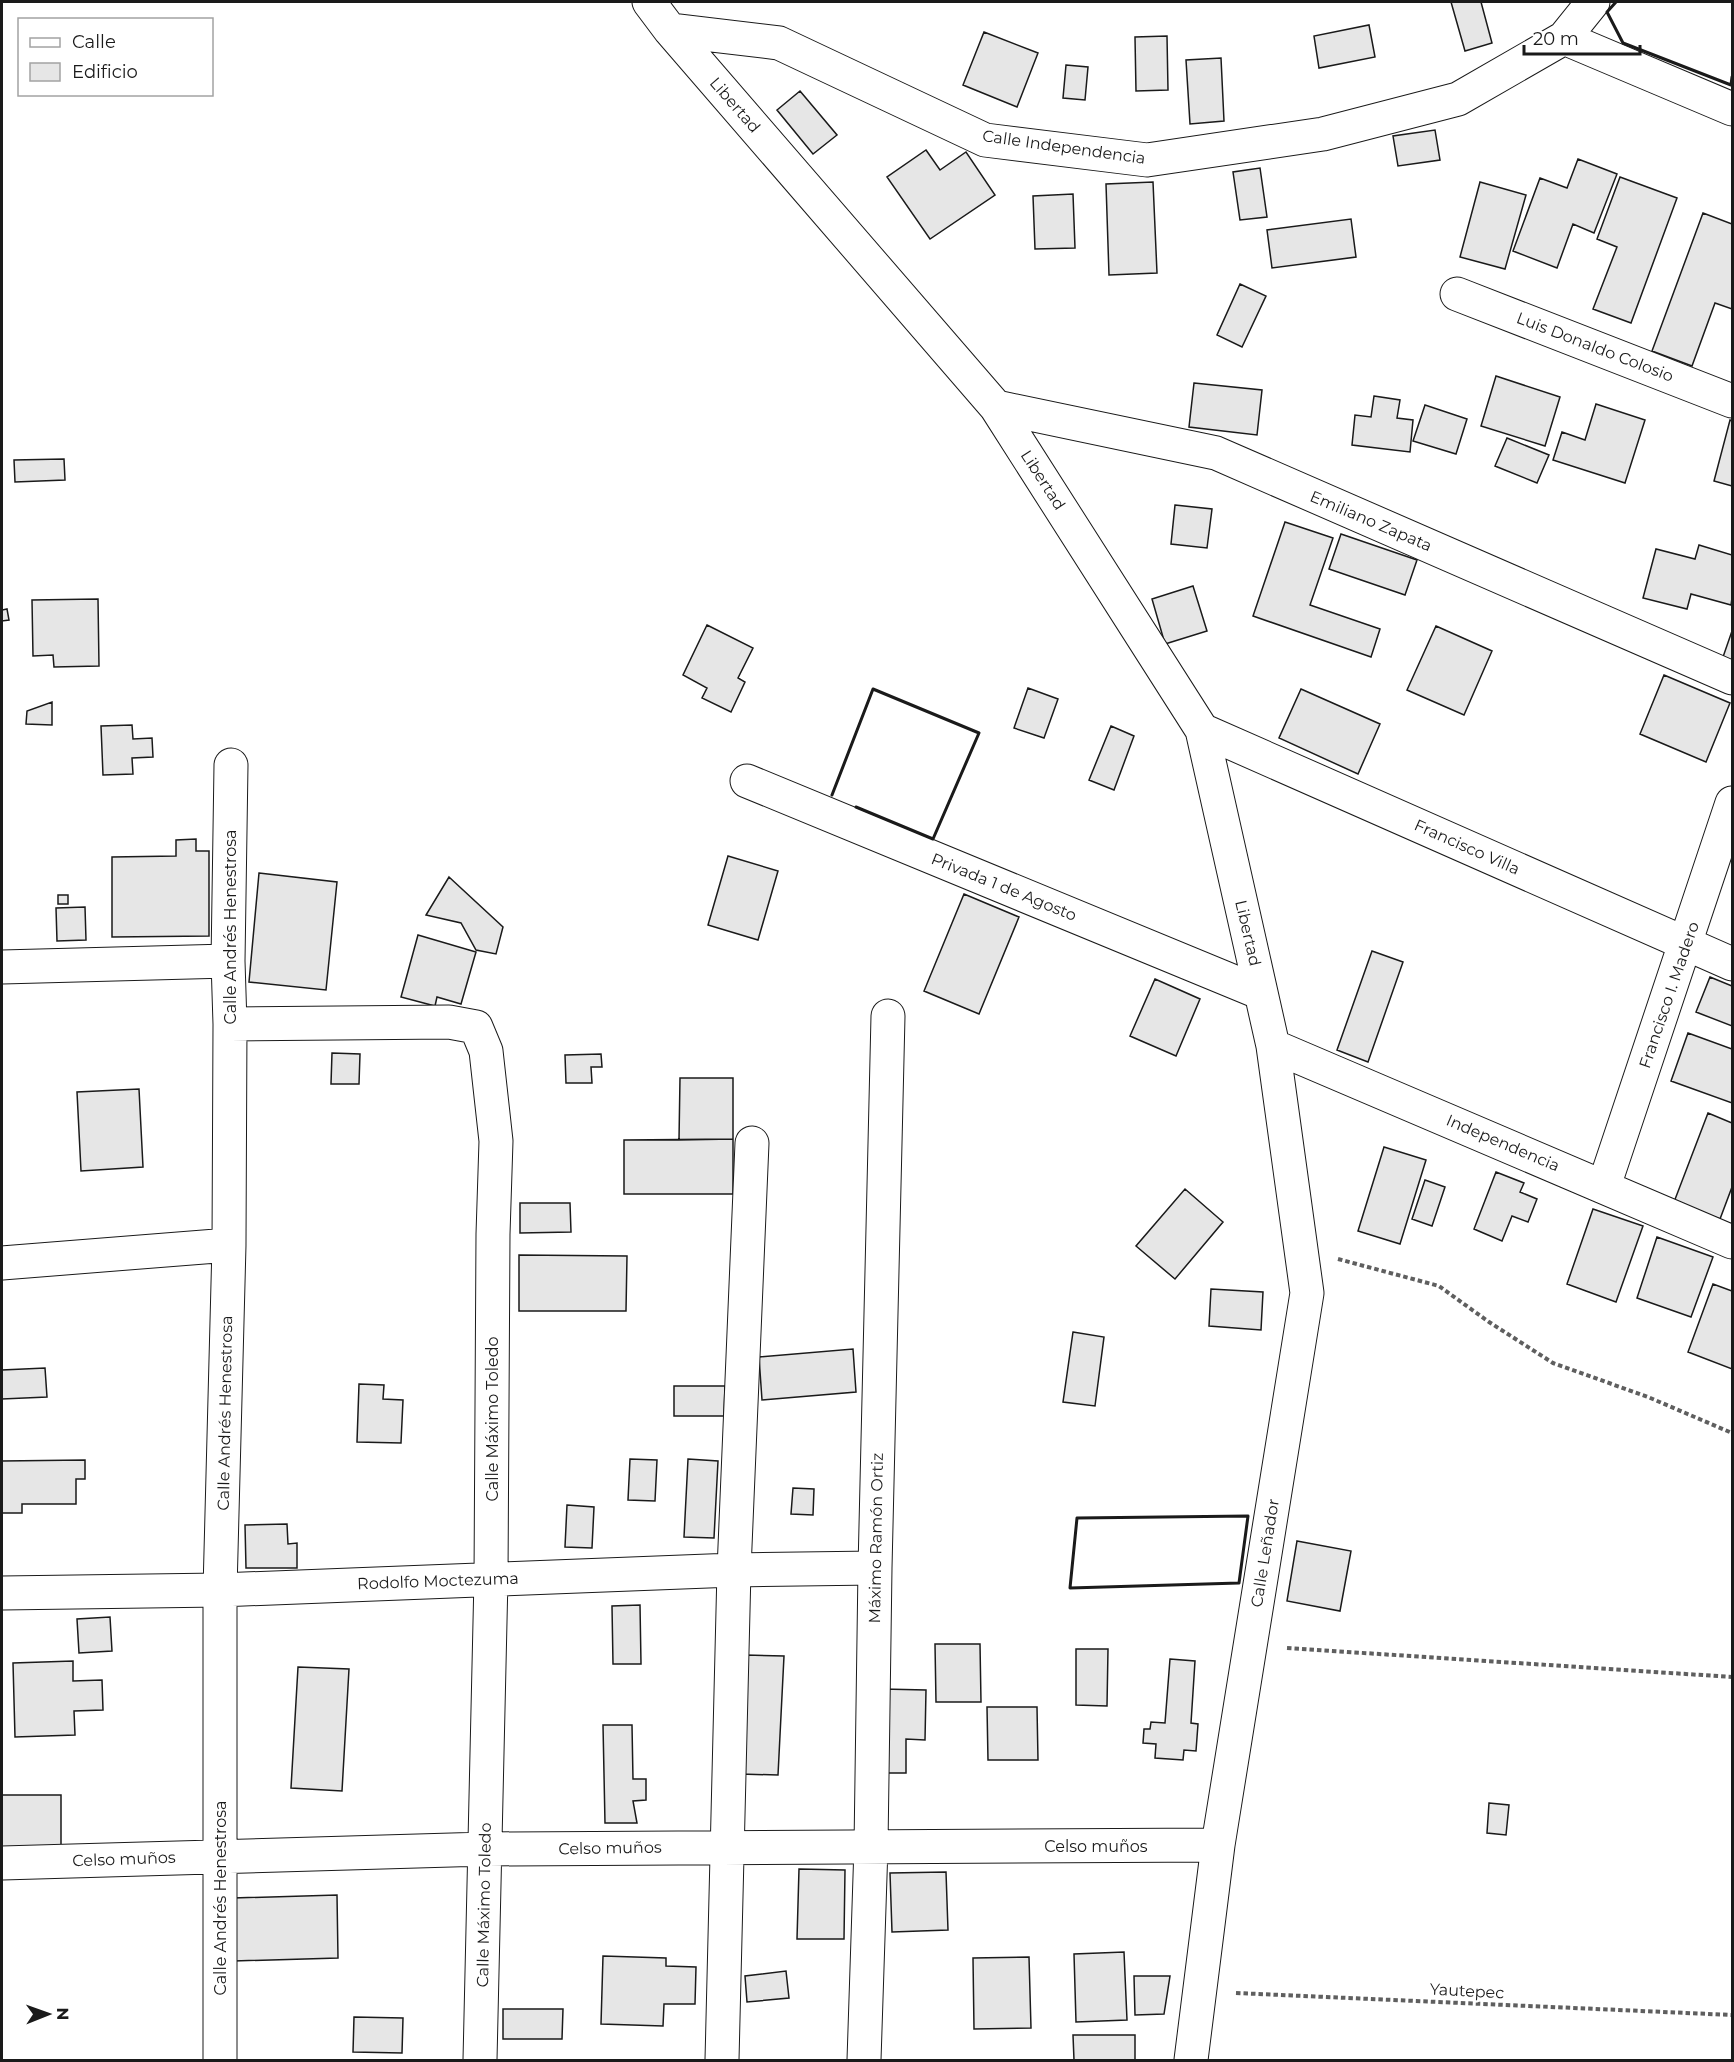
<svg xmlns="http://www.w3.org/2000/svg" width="1734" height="2062" font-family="Montserrat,sans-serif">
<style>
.building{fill:#e6e6e6;stroke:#1a1a1a;stroke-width:1.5}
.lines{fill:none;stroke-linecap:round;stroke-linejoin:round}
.minor-casing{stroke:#1a1a1a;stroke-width:35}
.path{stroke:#5f5f5f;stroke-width:4;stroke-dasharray:4.5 3;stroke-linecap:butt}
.minor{stroke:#fff;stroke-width:33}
.wall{stroke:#1a1a1a;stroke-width:3}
.labels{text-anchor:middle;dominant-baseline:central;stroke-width:4.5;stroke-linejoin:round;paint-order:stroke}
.street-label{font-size:16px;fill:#1a1a1a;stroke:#fff}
</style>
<rect width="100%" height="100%" fill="#fff"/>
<path class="building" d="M1451,2h30l11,41 -27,8z
M1369,25l6,32 -56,11 -5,-32z
M984,32l54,21 -21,54 -54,-22z
M1167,36l1,54 -32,1 -1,-54z
M1221,58l3,63 -34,3 -4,-64z
M1066,65l22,2 -3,33 -22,-2z
M800,91l37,44 -24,19 -36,-44z
M1435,130l5,30 -42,6 -5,-30z
M926,150l14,20 26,-18 29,43 -65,44 -43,-62z
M1578,159l39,15 -23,59 -21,-9 -16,44 -44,-17 27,-73 27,10z
M1260,168l7,49 -27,3 -7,-48z
M1620,177l57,21 -46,125 -38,-14 24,-62 -20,-8z
M1153,182l4,91 -48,2 -3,-91z
M1480,182l46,13 -21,74 -45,-12z
M1073,194l2,54 -40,1 -2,-53z
M1703,213l29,11v85l-17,-6 -23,63 -40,-15z
M1351,219l5,38 -84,11 -5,-38z
M1240,284l26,12 -24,51 -25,-12z
M1496,376l64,21 -15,49 -64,-20z
M1194,383l68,7 -5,45 -68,-8z
M1374,396l26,4 -3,18 16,2 -3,32 -58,-7 3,-30 16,2z
M1596,404l49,16 -20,63 -72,-23 9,-28 23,8z
M1425,405l42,14 -11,35 -43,-13z
M1730,420l2,1v65l-18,-5z
M1507,438l42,17 -12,28 -42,-17z
M64,459l1,21 -50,2 -1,-22z
M1175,505l37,4 -5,39 -36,-4z
M1285,522l48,16 -23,67 70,24 -9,28 -118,-41z
M1341,534l76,26 -12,35 -76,-26z
M1699,545l33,10v43l-1,7 -40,-11 -4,15 -44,-11 13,-49 39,10z
M1193,586l14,45 -42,13 -13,-45z
M98,599l1,67 -45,1 -1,-12 -20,1 -1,-56z
M7,609l2,11 -7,1v-11z
M707,625l46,23 -15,30 7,4 -14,30 -29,-14 5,-10 -24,-13z
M1436,626l56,25 -28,64 -57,-25z
M1732,631v30l-9,-4z
M1664,675l66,28 -24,59 -66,-28z
M1028,688l30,11 -14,39 -30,-10z
M1301,689l79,35 -22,50 -79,-36z
M52,702v23l-26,-1 1,-13z
M132,725l1,14 19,-1 1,19 -21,1 1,16 -30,1 -2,-49z
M1111,726l23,10 -20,54 -25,-10z
M196,839v12h13v85l-97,1v-80l64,-1v-16z
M728,856l50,15 -20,69 -50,-15z
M259,873l78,9 -11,108 -77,-8z
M449,877l54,50 -7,27 -20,-4 -15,-27 -35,-8z
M964,894l55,23 -40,97 -55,-23z
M58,895h10v9h-10z
M85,907l1,33 -29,1 -1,-33z
M418,935l58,17 -15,52 -24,-7 -2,9 -34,-9z
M1372,951l31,11 -35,100 -31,-12z
M1710,977l22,9v40l-36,-14z
M1155,979l45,20 -24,57 -46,-20z
M1688,1033l44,16v54l-61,-22z
M332,1053l28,1 -1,30h-28z
M601,1054l1,13h-11l1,16h-26l-1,-28z
M680,1078h53v61l-54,1z
M139,1089l4,78 -62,4 -4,-79z
M1708,1113l24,10v64l-12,32 -46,-17z
M733,1139v55h-109v-54z
M1384,1147l42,13 -26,84 -42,-13z
M1496,1172l28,11 -4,9 17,7 -9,23 -16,-6 -10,25 -28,-12z
M1425,1180l20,7 -13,39 -20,-7z
M1185,1189l38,33 -48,57 -39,-33z
M520,1203h50l1,29 -51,1z
M1593,1209l50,17 -27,76 -49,-18z
M1657,1237l56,20 -22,60 -54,-19z
M519,1255l108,1 -1,55h-107z
M1713,1284l19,7v78l-44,-17z
M1211,1289l52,3 -2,38 -52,-4z
M1073,1332l31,5 -9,69 -32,-4z
M853,1349l3,43 -94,8 -3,-43z
M45,1368l2,29 -45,2v-29z
M359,1384l25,1 -1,14 20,1 -2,43 -44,-1z
M674,1386h51l-1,30h-50z
M630,1459l27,1 -2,41 -27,-1z
M688,1459l30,2 -4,77 -30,-1z
M85,1460v19h-9v25h-54v9h-20v-52z
M793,1488l21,1 -1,26 -22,-1z
M567,1505l27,2 -2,41 -27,-1z
M287,1524l1,20 9,-1v25h-51l-1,-43z
M1297,1541l54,10 -11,60 -53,-10z
M640,1605l1,59h-28l-1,-58z
M110,1617l2,34 -33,2 -2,-34z
M935,1644h45l1,58h-45z
M1076,1649h32l-1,57 -31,-1z
M745,1655l39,1 -6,119 -38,-1z
M1170,1659l25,2 -4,62 7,1 -2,27 -12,-1 -1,10 -28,-2 1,-14 -13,-1 1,-14h6l1,-7 14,1z
M73,1661v20l29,-1 1,30 -29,1 1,24 -60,2 -2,-74z
M298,1667l51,2 -7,122 -51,-3z
M882,1689l44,1 -1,50 -19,-1v34h-25z
M987,1707h50l1,53h-50z
M603,1725h29l1,54h13v21l-13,1 4,22h-32z
M2,1795h59v55l-59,-1z
M1489,1803l20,2 -3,30 -19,-2z
M799,1869l46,1 -1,69h-47z
M946,1872l2,58 -56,2 -2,-59z
M337,1895l1,63 -104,3 -1,-63z
M1124,1952l3,68 -51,2 -2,-68z
M603,1956l63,2v8l30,1 -1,37h-31l-1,22 -62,-2z
M1029,1957l2,71 -57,1 -1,-71z
M786,1971l3,27 -42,4 -2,-26z
M1134,1976h36l-6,38 -29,1z
M503,2009h60l-1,30h-59z
M354,2017l49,1 -1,35 -49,-1z
M1073,2035h62v25h-61z"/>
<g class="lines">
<g class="minor-casing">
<path id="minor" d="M649,2l21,28 326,377 206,323 71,316 34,247 -89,552 -27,215
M670,30l109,13 206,97 162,20 176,-26 135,-35 106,-61 29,-36
M1564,38l168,71
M1457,294l275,107
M996,407l220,46 516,225
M1202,730l530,234
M747,781l514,212
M2,967l226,-6
M230,1024l219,-2 27,5 10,24 10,90 -3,93 -2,344 -11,482
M1273,1046l459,196
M1604,1186l128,-383
M2,1263l227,-18
M2,1593l218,-3 514,-20 141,-2
M2,1863l484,-14 732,-4
M220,2060v-470l9,-345 1,-221 -2,-63 3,-196
M722,2060l12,-490 18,-427
M864,2060l7,-214 4,-278 13,-552"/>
</g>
<path class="path" d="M1338,1259l101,27 50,36 64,41 95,34 84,36
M1287,1648l445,29
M1236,1993l496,22"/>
<use href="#minor" class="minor"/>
<path class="wall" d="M1616,2l-9,10 16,31 108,42 1,-8
M832,795l41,-106 106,44 -46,106 -77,-32
M1248,1516l-9,67 -169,5 7,-70z"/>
</g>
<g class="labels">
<g class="street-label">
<text transform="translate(735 105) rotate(49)">Libertad</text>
<text transform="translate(1064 147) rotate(8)">Calle Independencia</text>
<text transform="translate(1595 347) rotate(21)">Luis Donaldo Colosio</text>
<text transform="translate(1043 480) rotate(57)">Libertad</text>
<text transform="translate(1371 521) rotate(23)">Emiliano Zapata</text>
<text transform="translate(1467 847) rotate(24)">Francisco Villa</text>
<text transform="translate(1004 887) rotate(22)">Privada 1 de Agosto</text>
<text transform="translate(230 927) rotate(-90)">Calle Andrés Henestrosa</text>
<text transform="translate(1248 933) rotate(77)">Libertad</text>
<text transform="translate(1669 995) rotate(-71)">Francisco I. Madero</text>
<text transform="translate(1503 1143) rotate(23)">Independencia</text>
<text transform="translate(225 1413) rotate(-89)">Calle Andrés Henestrosa</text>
<text transform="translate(492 1419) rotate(-90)">Calle Máximo Toledo</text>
<text transform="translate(876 1538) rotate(-89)">Máximo Ramón Ortiz</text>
<text transform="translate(1265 1553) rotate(-81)">Calle Leñador</text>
<text transform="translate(438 1581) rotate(-2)">Rodolfo Moctezuma</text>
<text x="1096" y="1846">Celso muños</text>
<text transform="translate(610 1848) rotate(-1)">Celso muños</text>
<text transform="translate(124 1859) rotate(-2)">Celso muños</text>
<text transform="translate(220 1898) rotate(-90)">Calle Andrés Henestrosa</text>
<text transform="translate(484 1905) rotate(-89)">Calle Máximo Toledo</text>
<text transform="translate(1467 1991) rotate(3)">Yautepec</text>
</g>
</g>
<rect width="1734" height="2062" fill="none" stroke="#1a1a1a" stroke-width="6"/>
<rect x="18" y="18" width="195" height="78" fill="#ffffff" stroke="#a3a3a3" stroke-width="1.5"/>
<rect x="30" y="38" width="30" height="9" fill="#ffffff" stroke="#a3a3a3" stroke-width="1.5"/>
<text x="72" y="48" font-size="18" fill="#1a1a1a">Calle</text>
<rect x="30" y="63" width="30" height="18" fill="#e6e6e6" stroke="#a3a3a3" stroke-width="1.5"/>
<text x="72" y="78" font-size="18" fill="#1a1a1a">Edificio</text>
<g transform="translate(48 2014) rotate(89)" stroke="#ffffff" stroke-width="4.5" paint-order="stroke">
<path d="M0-4.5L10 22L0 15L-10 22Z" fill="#1a1a1a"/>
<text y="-9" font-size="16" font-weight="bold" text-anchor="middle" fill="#1a1a1a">N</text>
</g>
<path d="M1524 45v9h116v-9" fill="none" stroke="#1a1a1a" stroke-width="3"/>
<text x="1533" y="45" font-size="18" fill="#1a1a1a" stroke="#ffffff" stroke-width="4.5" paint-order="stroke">20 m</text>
</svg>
